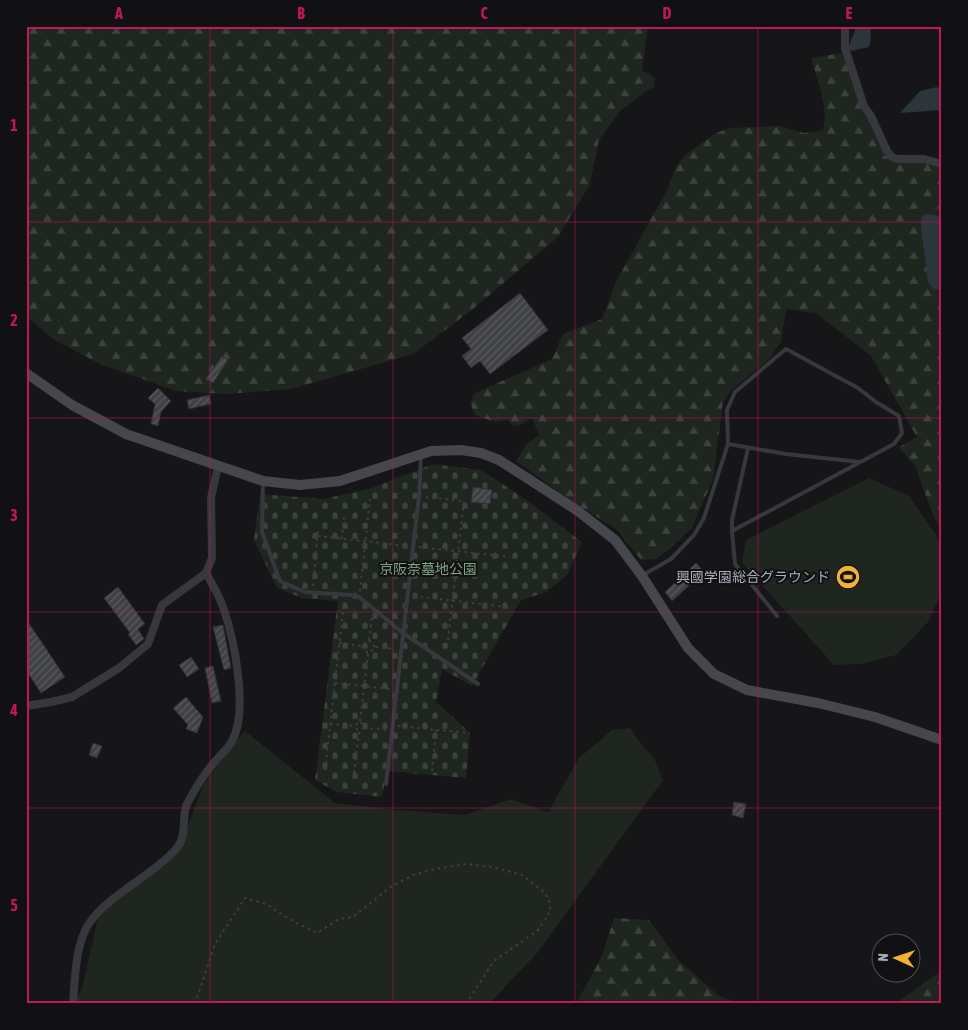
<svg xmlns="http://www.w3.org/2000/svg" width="968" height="1030" font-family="'Asap Condensed','Noto Sans JP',sans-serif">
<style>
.grass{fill:#1e261f}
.forest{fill:url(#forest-firs)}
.cemetery{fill:url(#cemetery-stones)}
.water{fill:#2c353c}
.building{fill:url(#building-hatch);stroke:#303034}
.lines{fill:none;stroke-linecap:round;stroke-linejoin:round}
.path{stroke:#3d3f44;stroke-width:2;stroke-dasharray:2.5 4;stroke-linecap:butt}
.lane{stroke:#37383d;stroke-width:4}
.street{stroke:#37383d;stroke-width:8}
.secondary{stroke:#45474d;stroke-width:10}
.grid{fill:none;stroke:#c2185b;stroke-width:1;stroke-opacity:0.55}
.labels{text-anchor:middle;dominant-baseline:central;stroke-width:4;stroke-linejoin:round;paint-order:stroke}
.park-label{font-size:14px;fill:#7fa381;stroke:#111113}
.poi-label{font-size:14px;fill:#a8adb8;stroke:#111113;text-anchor:end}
.neatline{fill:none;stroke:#c2185b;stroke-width:2}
.grid-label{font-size:16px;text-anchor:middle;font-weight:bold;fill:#c2185b}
</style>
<defs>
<pattern id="forest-firs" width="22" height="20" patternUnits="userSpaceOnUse" patternTransform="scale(1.25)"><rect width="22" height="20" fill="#1e261f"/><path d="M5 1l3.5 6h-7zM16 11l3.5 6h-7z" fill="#3c433d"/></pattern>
<pattern id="cemetery-stones" width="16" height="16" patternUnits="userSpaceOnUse" patternTransform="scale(1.25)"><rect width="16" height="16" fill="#1e261f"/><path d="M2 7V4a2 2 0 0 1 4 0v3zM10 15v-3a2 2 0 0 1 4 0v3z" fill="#3c433d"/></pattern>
<pattern id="building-hatch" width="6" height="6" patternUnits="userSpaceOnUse" patternTransform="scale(1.25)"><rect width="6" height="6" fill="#404145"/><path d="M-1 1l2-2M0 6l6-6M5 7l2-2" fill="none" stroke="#595a5e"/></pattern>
</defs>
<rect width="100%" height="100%" fill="#161618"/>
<path class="grass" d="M869,478l40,18 28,40 5,20v35l-14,31 -32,33 -35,9 -27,1 -92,-102 4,-23z
M630,728l11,16 13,14 9,22 -125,172 -49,52h-416l9,-15 16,-72 32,-33 48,-32 25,-66 22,-32 20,-23 90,72 62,7 67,5 47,-16 37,13 31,-54 33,-28z"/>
<path class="forest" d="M26,26h622l-6,45 7,2 6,5 -1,9 -9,5 -25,19 -21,29 -9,44 -32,53 -85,72 -60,45 -122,35 -64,5 -51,-3 -76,-27 -47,-25 -27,-23z
M842,53l13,33 21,45 8,24 12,8 16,-1 22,2 8,3v365l-9,-17 -18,-49 -16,-19 18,-10 -46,-81 -55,-43 -30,-4 -5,33 -12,17 -37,31 -9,12 -10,77 -21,49 -20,19 -16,12 -15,1 -25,-31 -46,-29 -54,-39 10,-16 13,-10 -7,-17 -13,7 -5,1 -7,-6 -12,2 -20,-7 -4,-10 2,-11 79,-35 11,-25 39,-15 14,-37 51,-92 9,-23 9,-12 31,-22 15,-5 48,-2 25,7 19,-3c6,-22 -6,-51 -12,-72z
M614,918l35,2 30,41 40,35 23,8h-166l26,-48z
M942,970v34h-47z"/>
<path class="cemetery" d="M433,464l48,6 41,27 60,45 -15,33 -20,17 -26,8 -49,86 -30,-17 -6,33 34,31 -4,45 -79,-7 -5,26 -45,-5 -22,-12 23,-179 -36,-3 -25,-10 -23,-48 6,-46 63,5 46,-10z"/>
<path class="water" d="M856,26h14l1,13 -2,8 -18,4 -2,-2c0,-9 6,-14 7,-23z
M937,87l5,4v19l-42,3 20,-22z
M926,214l9,1 7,3v71h-9l-5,-7 -7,-55v-9z"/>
<path class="building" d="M520,293l28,37 -58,44 -10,-13 -9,7 -9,-12 9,-7 -9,-11z
M222,356l6,4 -15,23 -7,-4z
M158,388l13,13 -10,11 -3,14 -7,-2 4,-20 -7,-6z
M209,395l2,9 -22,5 -2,-9z
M473,487l19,3 -2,14 -19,-2z
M696,563l8,9 -32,29 -7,-9z
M118,587l27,37 -7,5 6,10 -8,6 -8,-11 2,-1 -26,-35z
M26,619l39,58 -24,16 -15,-23z
M223,625l8,43 -7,2 -11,-43z
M191,657l8,12 -12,8 -8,-12z
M213,666l8,35 -9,2 -7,-35z
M186,697l17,20 -6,16 -11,-4 2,-4 -15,-17z
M93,743l9,3 -5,12 -8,-3z
M734,802l12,2 -3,14 -11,-3z"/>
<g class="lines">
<path class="path" d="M426,497l38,4 -17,147
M318,536l89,10
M342,539l2,-24
M419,547l91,10
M313,586l5,-57
M360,591l10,-92
M414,596l92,11
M369,640l6,7
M339,643l23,3 7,-6 3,-23
M362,646l6,8
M335,683l55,6
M360,721l8,-67 7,-7 20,2
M330,724l25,2
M398,726l72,7
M364,728l23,2
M325,770l19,-168
M432,771l4,-41
M354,773l5,-40 5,-5 -4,-7 -5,5 4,7
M195,1004l20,-60 30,-46 21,6 23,15 28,14 22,-14 14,-2 39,-31 21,-11 22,-6 31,-5 26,3 30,8 23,18 6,12 -3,11 -11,15 -43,30 -28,43"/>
<path class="lane" d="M728,444l58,10 74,8
M263,481l-1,51 18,49 25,11 46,3 8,2 44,36 75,51
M732,531v-11l16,-72
M643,575l28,-16 23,-24 10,-17 24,-74 -1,-34 8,-18 51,-43 72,39 18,14 23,14 3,17 -8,11 -162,87 3,33 42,52
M386,784l33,-288 2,-39"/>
<path class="street" d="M845,26v22l19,58 7,10 16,35 5,6 5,2h27l18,5
M26,706l25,-4 21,-5 47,-29 29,-24 14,-39 44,-32 6,-15 -1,-60 7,-32
M73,1004c2,-24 2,-49 11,-71 13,-33 68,-56 92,-84 13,-14 4,-34 12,-47 7,-13 15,-27 25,-38 6,-8 15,-15 19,-23 17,-30 2,-103 -9,-134 -4,-12 -11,-23 -17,-34"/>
<path class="secondary" d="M26,373l46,32 54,29 137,47 37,4 40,-4 91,-30 30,-1 20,3 18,7 79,51 37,29 27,36 46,72 26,26 33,16 71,13 57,14 67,23"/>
</g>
<path class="grid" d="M210,26v978M393,26v978M575,26v978M758,26v978M26,222h916M26,418h916M26,612h916M26,808h916"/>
<defs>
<g id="stadium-disc" transform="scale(1.25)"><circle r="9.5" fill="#f2b134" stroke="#111113"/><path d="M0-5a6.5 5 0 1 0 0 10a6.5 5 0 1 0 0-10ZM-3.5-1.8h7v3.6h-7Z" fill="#111"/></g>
</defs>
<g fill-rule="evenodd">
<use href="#stadium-disc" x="848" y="577"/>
</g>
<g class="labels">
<g class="park-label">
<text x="428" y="569">京阪奈墓地公園</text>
</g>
<g class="poi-label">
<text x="830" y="577">興國学園総合グラウンド</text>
</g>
</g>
<rect width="968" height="1030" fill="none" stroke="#111113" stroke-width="55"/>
<g transform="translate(896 958) rotate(273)"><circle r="24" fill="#111113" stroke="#4d4f55"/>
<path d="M0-4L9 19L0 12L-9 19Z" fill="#f2b134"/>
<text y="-8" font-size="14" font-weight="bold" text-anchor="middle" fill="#a8adb8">N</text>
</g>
<rect x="28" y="28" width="912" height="974" class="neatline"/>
<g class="grid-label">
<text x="119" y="19">A</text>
<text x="301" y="19">B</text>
<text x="484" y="19">C</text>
<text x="667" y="19">D</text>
<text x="849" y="19">E</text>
<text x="14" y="131">1</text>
<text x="14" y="326">2</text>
<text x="14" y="521">3</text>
<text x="14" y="716">4</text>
<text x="14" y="911">5</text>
</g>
</svg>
